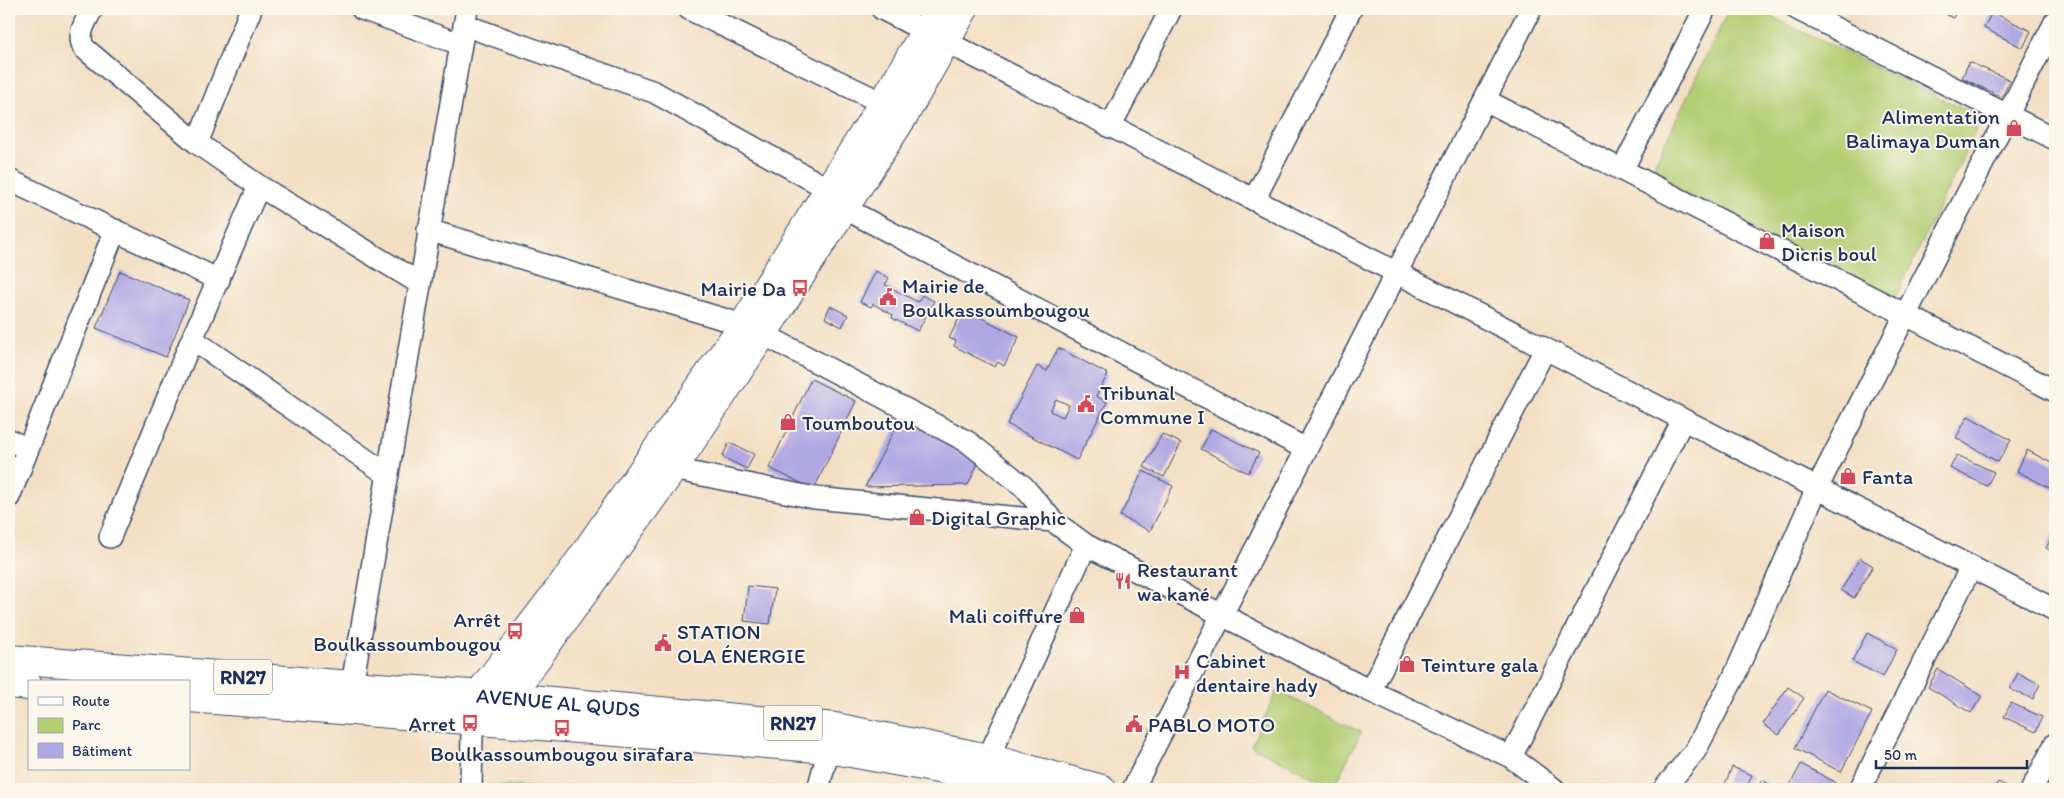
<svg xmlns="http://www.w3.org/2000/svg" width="2064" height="798" font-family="Itim,sans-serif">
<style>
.green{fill:#b3ce73;stroke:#677e68}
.building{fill:#b0a8e3;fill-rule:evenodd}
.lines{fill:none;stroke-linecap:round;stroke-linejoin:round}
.minor-casing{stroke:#3b4a6d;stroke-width:24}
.secondary-casing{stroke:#3b4a6d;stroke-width:30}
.primary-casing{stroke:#3b4a6d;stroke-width:30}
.minor{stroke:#fff;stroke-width:21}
.secondary{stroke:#fff;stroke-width:28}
.primary{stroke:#fff;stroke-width:28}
.labels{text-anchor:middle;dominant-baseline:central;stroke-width:4;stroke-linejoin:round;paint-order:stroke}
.shield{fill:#fbf7ec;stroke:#5e6b89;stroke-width:1}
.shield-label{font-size:20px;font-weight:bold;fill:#1b2f5e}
.poi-label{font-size:21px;fill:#1b2f5e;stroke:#fbf7ec;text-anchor:start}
.street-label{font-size:21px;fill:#1b2f5e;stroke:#fbf7ec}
</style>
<rect width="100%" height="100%" fill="#fbf7ec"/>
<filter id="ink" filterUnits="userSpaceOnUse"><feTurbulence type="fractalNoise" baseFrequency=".02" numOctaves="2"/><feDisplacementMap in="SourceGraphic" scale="10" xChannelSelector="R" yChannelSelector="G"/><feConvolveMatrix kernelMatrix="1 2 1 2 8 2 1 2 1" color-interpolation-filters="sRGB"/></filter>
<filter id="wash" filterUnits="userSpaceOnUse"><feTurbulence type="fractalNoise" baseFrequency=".0096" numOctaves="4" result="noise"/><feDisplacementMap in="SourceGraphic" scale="20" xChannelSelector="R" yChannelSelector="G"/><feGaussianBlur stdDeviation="1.12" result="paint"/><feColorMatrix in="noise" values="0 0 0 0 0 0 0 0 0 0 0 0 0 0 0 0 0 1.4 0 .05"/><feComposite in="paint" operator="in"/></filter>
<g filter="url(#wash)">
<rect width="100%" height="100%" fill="#f3e0c4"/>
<path class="green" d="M1729,9h26l227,109 -87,180 -247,-120z
M1277,691l84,41 -27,55 -83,-41z
M490,785l83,4h-83z"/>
<g id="blocks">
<path class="building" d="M1936,9h22l-5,9z
M1992,12l39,19 -8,17 -39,-20z
M1969,62l41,18 -8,17 -40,-19z
M120,271l69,29 -23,57 -70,-29z
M876,271l13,7 -4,7 33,17 4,-7 12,6 -16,30 -26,-13 1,-3 -20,-11 -2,3 -11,-5z
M830,306l18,9 -6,12 -17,-9z
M964,309l55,28 -15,29 -6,-4 -3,5 -41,-21 2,-5 -7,-3z
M1058,348l50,26 -12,22 11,6 -30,58 -70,-36 30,-58 10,5zM1056,399l13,6 -6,12 -13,-6z
M811,379l45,22 -42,88 -45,-21z
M1968,416l43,24 -13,22 -42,-24z
M901,417l80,40 -13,28 -103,2z
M1211,429l48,24 -11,20 -47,-24z
M1162,434l19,9 -17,34 -20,-10z
M729,443l25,11 -7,15 -25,-12z
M2027,450l28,15v26l-38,-20z
M1957,455l37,17 -7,14 -37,-18z
M1143,471l30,15 -23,45 -30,-15z
M2055,531v22l-9,-5z
M1860,558l13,8 -19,32 -13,-8z
M748,586l27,3 -5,35 -26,-3z
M1867,633l30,16 -14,28 -31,-16z
M1938,669l44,27 -11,17 -43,-26z
M2018,673l22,11 -7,15 -23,-10z
M1788,687l16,11 -25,37 -16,-11z
M1825,689l47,23 -31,60 -46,-24z
M2011,703l31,14 -6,15 -32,-15z
M1801,764l34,18 -4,7h-43z
M1732,767l20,8 -6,14h-23z
M1762,780l9,5 -3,4h-11z
M1998,782l14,7h-18z"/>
</g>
</g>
<g filter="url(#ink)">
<use href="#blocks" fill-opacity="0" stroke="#3b4a6d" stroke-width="1"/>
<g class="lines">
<g class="minor-casing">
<path id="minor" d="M92,9c-6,13 -16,25 -8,39l113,95 62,43 160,97
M362,9l98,35
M689,9l206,100
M882,9l1173,601
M1797,9l258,130
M464,25l190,67 187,104
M1485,100l570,291
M1110,127l61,-118
M197,143l54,-134
M1622,170l83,-161
M9,180l210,100
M1254,200l97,-191
M857,215l449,234
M428,230l315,95 20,9 205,108 55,44 30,35 33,24 284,146 141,66 43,32
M192,339l196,136
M9,440l19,9
M673,469l142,29 238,23
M9,497l106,-267
M110,537l82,-198 67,-153
M352,685l115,-676
M1370,691l175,-342
M1511,757l172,-337
M988,758l98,-213
M471,789l1,-56
M818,789l11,-40
M1133,789l398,-780
M1664,789l31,-38 38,-72 84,-191 238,-466
M1860,789l111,-222
M2032,789l23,-45"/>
</g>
<g class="secondary-casing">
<path id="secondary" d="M495,712l14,-15 164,-228 90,-135 142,-220 59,-105
M475,714l3,-19 93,-122 172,-248 140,-222 55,-94"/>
</g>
<g class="primary-casing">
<g id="primary">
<path id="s1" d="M9,659l500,38 326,30 153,31 114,31"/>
<path d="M9,684l20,2"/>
<path d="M189,698l640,51 131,24 64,16"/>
</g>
</g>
<use href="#minor" class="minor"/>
<use href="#secondary" class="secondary"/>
<use href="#primary" class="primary"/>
</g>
</g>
<defs>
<g id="shop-bare" transform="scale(1.35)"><path d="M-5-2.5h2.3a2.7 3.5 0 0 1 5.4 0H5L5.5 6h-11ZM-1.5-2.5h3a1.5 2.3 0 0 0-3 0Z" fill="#d1495b" stroke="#fbf7ec" stroke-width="2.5" paint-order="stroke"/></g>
<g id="bus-bare" transform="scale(1.35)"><path d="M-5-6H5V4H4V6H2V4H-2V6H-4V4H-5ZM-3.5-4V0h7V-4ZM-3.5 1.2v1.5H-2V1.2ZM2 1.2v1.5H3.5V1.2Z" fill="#d1495b" stroke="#fbf7ec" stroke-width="2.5" paint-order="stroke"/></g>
<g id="civic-bare" transform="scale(1.35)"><path d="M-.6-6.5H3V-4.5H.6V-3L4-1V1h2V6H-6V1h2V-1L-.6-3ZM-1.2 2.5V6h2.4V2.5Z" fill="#d1495b" stroke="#fbf7ec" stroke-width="2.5" paint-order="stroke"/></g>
<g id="restaurant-bare" transform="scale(1.35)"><path d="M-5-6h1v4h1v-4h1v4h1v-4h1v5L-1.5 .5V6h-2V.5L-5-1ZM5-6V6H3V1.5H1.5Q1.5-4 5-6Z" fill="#d1495b" stroke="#fbf7ec" stroke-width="2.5" paint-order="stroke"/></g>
<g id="hospital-bare" transform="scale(1.35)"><path d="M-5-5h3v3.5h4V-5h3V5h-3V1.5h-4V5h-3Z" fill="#d1495b" stroke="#fbf7ec" stroke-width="2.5" paint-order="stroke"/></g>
</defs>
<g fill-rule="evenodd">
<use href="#shop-bare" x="2014" y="128"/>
<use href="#shop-bare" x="1767" y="241"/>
<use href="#bus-bare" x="800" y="288"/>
<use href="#civic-bare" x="888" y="297"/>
<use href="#civic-bare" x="1086" y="404"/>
<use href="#shop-bare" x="788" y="422"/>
<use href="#shop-bare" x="1848" y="476"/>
<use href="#shop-bare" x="917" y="517"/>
<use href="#restaurant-bare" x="1123" y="581"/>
<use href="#shop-bare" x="1077" y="615"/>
<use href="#bus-bare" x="515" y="631"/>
<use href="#civic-bare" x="663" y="643"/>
<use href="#shop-bare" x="1407" y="664"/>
<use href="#hospital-bare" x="1182" y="672"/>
<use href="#bus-bare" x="470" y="723"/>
<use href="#civic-bare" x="1134" y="724"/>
<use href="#bus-bare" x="562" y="728"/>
</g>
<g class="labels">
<g class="shield">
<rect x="214" y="659.5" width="58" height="35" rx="4"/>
<rect x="764" y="705.5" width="58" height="35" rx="4"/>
</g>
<g class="shield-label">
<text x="243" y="677">RN27</text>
<text x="793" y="723">RN27</text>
</g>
<g class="poi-label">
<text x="2000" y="116" text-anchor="end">Alimentation<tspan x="2000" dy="24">Balimaya Duman</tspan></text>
<text x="1781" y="229">Maison<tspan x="1781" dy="24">Dicris boul</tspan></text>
<text x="902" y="285">Mairie de<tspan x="902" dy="24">Boulkassoumbougou</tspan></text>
<text x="786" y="288" text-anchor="end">Mairie Da</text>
<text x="1100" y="392">Tribunal<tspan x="1100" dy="24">Commune I</tspan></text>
<text x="802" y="422">Toumboutou</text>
<text x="1862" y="476">Fanta</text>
<text x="931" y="517">Digital Graphic</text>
<text x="1137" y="569">Restaurant<tspan x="1137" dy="24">wa kané</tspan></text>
<text x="1063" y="615" text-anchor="end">Mali coiffure</text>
<text x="501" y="619" text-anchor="end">Arrêt<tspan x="501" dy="24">Boulkassoumbougou</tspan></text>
<text x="677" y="631">STATION<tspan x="677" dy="24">OLA ÉNERGIE</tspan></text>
<text x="1196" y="660">Cabinet<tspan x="1196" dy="24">dentaire hady</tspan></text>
<text x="1421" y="664">Teinture gala</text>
<text x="456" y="723" text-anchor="end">Arret</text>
<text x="1148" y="724">PABLO MOTO</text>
<text x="562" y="753" text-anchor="middle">Boulkassoumbougou sirafara</text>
</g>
<g class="street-label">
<text stroke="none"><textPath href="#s1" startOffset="551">AVENUE AL QUDS</textPath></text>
</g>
</g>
<rect width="2064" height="798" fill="none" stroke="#fbf7ec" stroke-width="30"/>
<rect x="28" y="680" width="162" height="90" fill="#fbf7ec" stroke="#a1a7b3"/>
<rect x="38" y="697" width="25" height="8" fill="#ffffff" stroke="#a1a7b3"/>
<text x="72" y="706" font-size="15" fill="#1b2f5e">Route</text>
<rect x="38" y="718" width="25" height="15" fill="#b3ce73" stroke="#a1a7b3"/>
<text x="72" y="730" font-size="15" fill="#1b2f5e">Parc</text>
<rect x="38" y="743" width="25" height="15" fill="#b0a8e3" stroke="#a1a7b3"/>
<text x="72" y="756" font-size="15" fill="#1b2f5e">Bâtiment</text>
<path d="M1876 760v8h151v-8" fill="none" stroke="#1b2f5e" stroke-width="2.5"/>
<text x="1884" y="760" font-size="15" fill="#1b2f5e" stroke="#fbf7ec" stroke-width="4" paint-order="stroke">50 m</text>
</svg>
